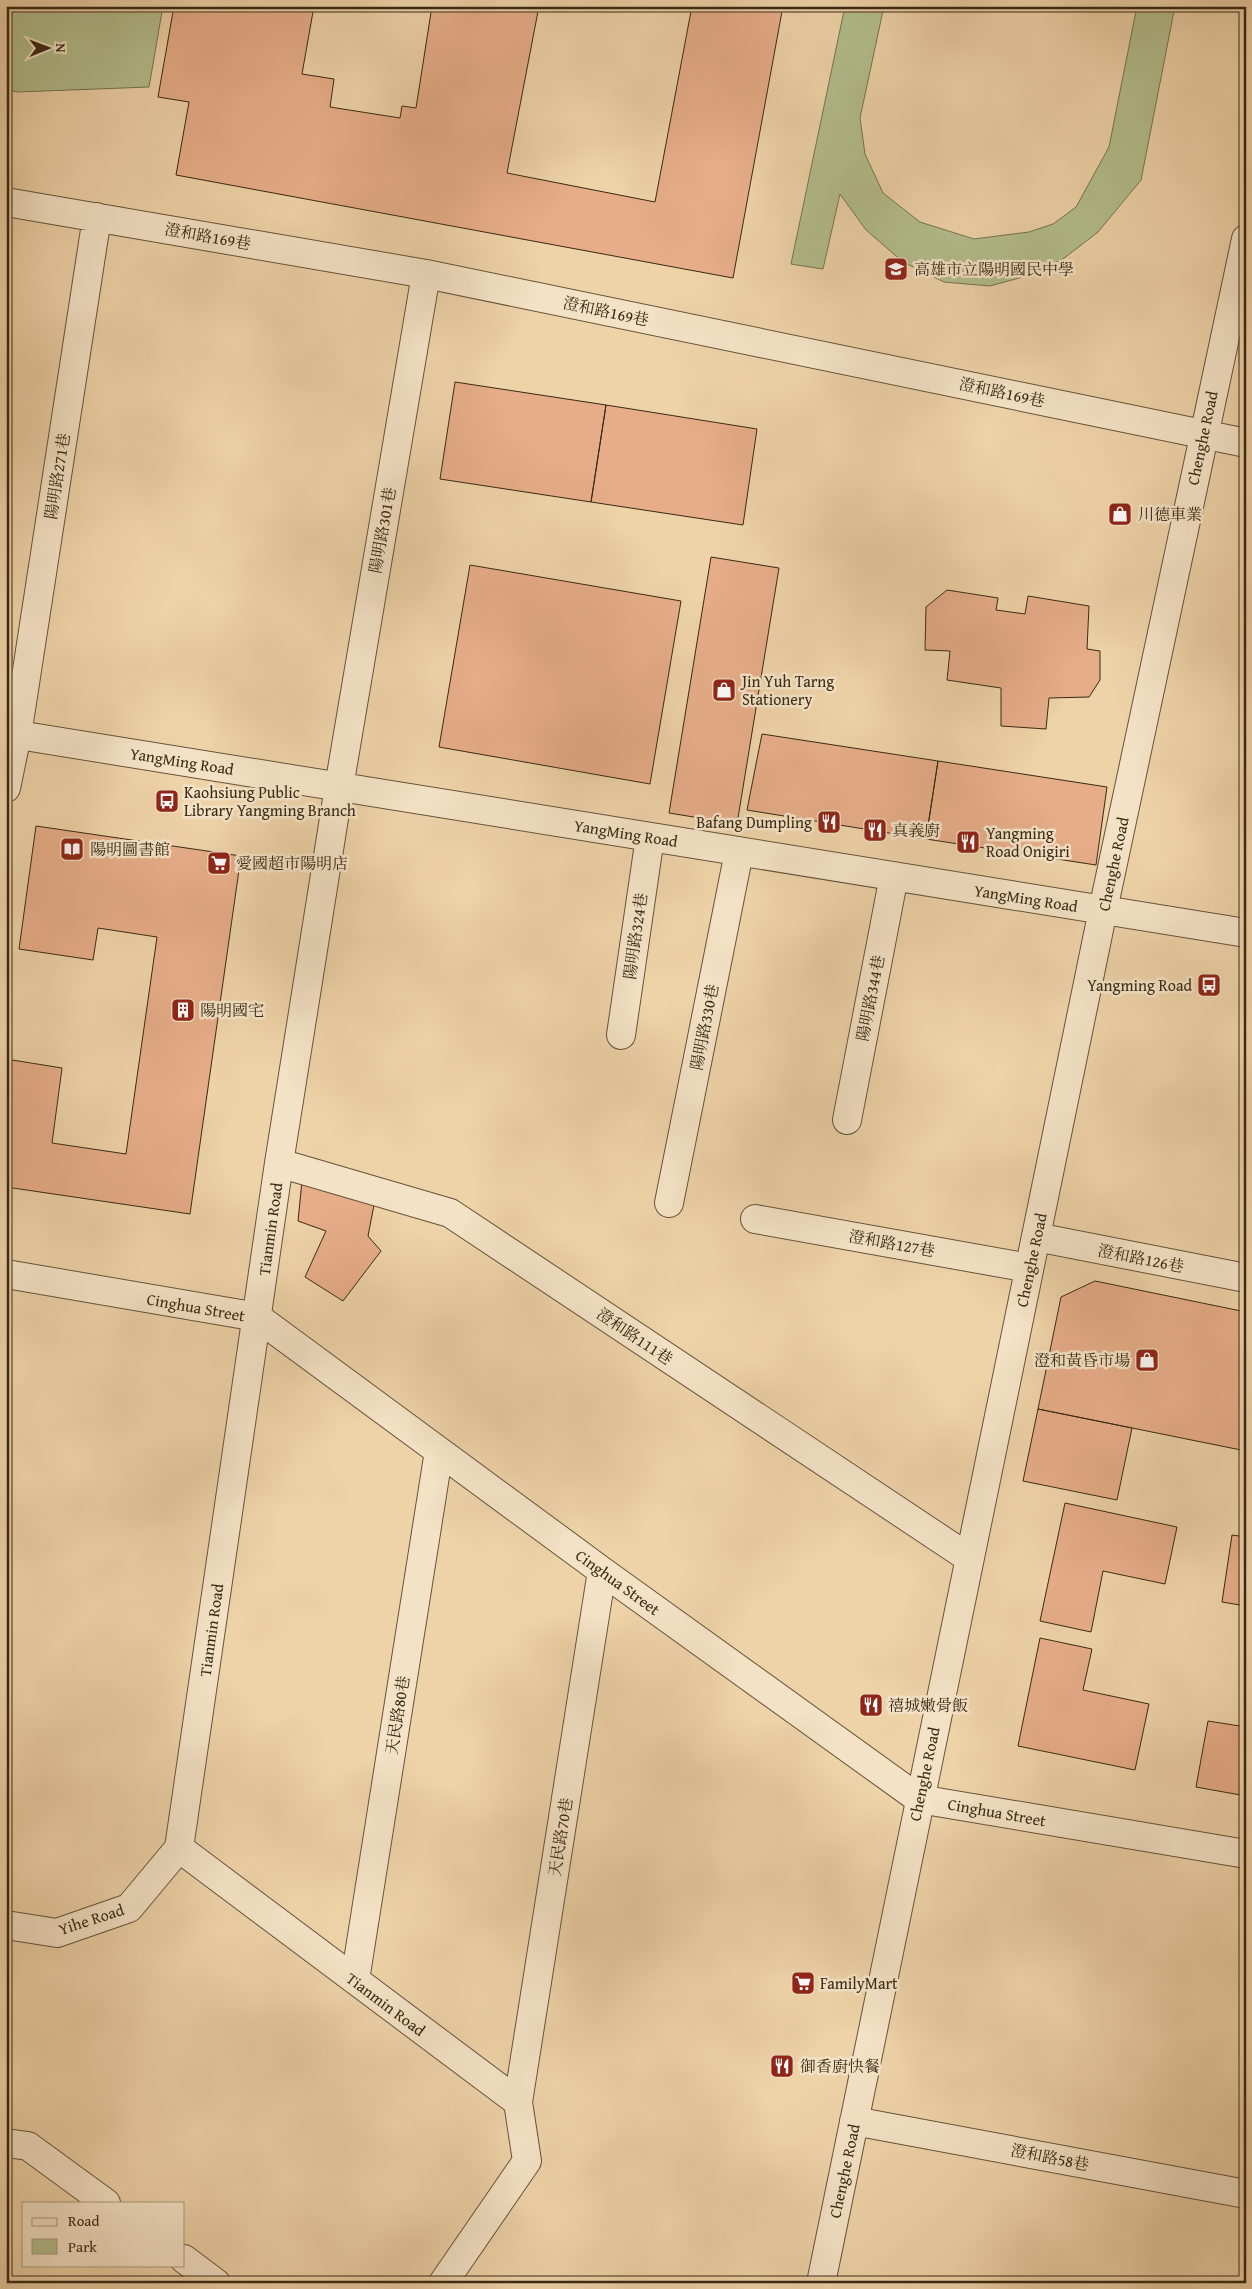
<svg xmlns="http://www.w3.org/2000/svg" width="1252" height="2289" font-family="'Gentium Book Plus','Noto Serif TC',serif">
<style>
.green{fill:#b3bd8c;stroke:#767350}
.building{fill:#e6ad88;stroke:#392915}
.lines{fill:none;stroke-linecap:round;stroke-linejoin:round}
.minor-casing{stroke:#66533a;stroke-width:30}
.minor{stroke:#f4e2c6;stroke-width:28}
.labels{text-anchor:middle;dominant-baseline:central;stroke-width:5;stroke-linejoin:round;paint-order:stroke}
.street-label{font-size:16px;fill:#392915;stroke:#f4e2c6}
.poi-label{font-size:16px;fill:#392915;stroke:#f4e2c6;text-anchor:start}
</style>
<rect width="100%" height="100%" fill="#eed2a8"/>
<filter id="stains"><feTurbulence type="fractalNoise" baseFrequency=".004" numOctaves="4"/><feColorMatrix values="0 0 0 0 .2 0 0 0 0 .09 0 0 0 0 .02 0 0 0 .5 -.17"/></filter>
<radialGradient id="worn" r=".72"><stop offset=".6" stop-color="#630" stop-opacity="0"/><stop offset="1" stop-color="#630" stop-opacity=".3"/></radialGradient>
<path class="green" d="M6,6h157l-14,81 -132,5 -11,-3z
M845,6h39l-24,112 5,36 18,39 37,29 54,17 55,-7 24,-8 23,-17 33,-60 28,-141h38l-34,174 -43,52 -35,27 -33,16 -40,11 -46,-4 -41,-20 -37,-32 -26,-36 -17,75 -32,-5z"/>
<path class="building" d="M174,6h140l-12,68 32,5 -4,28 70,11 2,-12 14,2 16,-102h107l-32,167 148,29 37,-196h91l-50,272 -557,-103 13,-73 -31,-5z
M455,382l151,23 -15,97 -151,-23z
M606,405l151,24 -14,96 -152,-23z
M711,557l68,11 -42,256 -68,-11z
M470,565l211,36 -31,183 -211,-37z
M947,590l51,8 -2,12 29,4 3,-18 61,10 -2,43 13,2v29l-11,17 -40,1 -3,31 -45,-3v-38l-54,-8 3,-29 -25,-1 1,-43z
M762,734l176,27 -12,78 -179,-29z
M938,761l169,26 -11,78 -170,-26z
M36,826l205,30 -51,358 -184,-27v-128l56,9 -10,75 74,11 31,-217 -59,-9 -5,32 -74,-11z
M303,1171l75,13 -10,52 13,15 -38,50 -38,-24 21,-46 -28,-10z
M1095,1281l151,31v139l-208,-42 23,-112z
M1038,1409l94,19 -15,72 -94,-19z
M1065,1503l112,24 -12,57 -62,-13 -12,61 -51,-11z
M1232,1535l14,2v69l-24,-4z
M1040,1638l52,11 -9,41 66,14 -14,66 -117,-24z
M1208,1721l38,6v69l-50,-9z"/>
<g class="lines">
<g class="minor-casing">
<path id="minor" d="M6,202l420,72 820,169
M426,274l-87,513 -60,376 -100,685 339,254 9,59 -84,122
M6,733l1240,200
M6,788l11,-53 80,-518
M621,1035l29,-198
M847,1120l47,-244
M279,1163l171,50 519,345
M669,1203l70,-351
M755,1219l274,49
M1036,1237l210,41
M6,1274l251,43 345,254 317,228 327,55
M6,1925l51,8 72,-25 50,-60
M355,1980l84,-529
M518,2102l84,-531
M854,2121l392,73
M6,2143l22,3 78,57
M184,2259l32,24
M821,2283l282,-1373 143,-671"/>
</g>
<use href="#minor" class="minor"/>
</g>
<defs>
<g id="school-square" transform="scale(1.25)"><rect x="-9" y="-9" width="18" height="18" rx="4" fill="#8f2418" stroke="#f4e2c6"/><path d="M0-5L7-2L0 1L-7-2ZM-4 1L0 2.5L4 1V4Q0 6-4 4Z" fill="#fff"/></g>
<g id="shop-square" transform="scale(1.25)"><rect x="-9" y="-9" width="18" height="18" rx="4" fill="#8f2418" stroke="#f4e2c6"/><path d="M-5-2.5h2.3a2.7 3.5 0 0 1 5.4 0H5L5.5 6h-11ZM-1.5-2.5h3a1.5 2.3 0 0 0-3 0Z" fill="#fff"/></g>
<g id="bus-square" transform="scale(1.25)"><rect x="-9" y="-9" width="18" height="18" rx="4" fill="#8f2418" stroke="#f4e2c6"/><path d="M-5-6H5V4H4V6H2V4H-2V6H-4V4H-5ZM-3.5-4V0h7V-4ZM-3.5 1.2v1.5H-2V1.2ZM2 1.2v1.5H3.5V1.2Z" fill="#fff"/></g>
<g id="restaurant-square" transform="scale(1.25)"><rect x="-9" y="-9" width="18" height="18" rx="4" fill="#8f2418" stroke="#f4e2c6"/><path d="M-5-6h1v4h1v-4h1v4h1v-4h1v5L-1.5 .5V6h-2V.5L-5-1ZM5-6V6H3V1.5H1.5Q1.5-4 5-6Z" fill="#fff"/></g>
<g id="library-square" transform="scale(1.25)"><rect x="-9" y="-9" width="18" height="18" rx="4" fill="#8f2418" stroke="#f4e2c6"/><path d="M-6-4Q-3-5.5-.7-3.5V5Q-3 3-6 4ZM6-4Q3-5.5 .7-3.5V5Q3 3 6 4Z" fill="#fff"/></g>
<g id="supermarket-square" transform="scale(1.25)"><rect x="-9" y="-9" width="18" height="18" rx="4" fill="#8f2418" stroke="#f4e2c6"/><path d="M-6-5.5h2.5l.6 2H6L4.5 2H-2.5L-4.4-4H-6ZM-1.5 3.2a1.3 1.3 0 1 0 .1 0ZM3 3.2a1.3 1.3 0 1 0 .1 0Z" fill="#fff"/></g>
<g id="building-square" transform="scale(1.25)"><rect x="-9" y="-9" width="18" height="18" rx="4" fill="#8f2418" stroke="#f4e2c6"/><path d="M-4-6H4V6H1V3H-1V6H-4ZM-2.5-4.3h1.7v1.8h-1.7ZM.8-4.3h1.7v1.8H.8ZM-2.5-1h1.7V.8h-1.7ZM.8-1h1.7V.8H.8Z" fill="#fff"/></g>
</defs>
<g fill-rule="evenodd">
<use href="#school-square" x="896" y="269"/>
<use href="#shop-square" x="1120" y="514"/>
<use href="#shop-square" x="724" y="690"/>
<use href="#bus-square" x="167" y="801"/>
<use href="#restaurant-square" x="829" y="822"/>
<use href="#restaurant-square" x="875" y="830"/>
<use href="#restaurant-square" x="968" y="842"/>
<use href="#library-square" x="72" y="849"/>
<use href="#supermarket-square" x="219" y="863"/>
<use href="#bus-square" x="1209" y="985"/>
<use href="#building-square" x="183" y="1010"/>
<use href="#shop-square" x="1147" y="1360"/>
<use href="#restaurant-square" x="871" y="1705"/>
<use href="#supermarket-square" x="803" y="1983"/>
<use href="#restaurant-square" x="782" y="2066"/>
</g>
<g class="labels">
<g class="street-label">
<text transform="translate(208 236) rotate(10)">澄和路169巷</text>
<text transform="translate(606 311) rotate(12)">澄和路169巷</text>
<text transform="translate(1002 392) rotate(12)">澄和路169巷</text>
<text transform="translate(1202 438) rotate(-78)">Chenghe Road</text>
<text transform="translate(57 476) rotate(-81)">陽明路271巷</text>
<text transform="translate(382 530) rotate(-80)">陽明路301巷</text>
<text transform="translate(182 761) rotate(9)">YangMing Road</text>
<text transform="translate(626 833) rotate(9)">YangMing Road</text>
<text transform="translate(1113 864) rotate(-78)">Chenghe Road</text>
<text transform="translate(1026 898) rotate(9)">YangMing Road</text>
<text transform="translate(635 936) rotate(-82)">陽明路324巷</text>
<text transform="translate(870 998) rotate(-79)">陽明路344巷</text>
<text transform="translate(704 1027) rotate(-79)">陽明路330巷</text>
<text transform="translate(270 1229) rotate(-82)">Tianmin Road</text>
<text transform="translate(892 1243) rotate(10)">澄和路127巷</text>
<text transform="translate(1141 1258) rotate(11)">澄和路126巷</text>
<text transform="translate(1031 1260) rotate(-78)">Chenghe Road</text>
<text transform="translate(196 1307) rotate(10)">Cinghua Street</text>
<text transform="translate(635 1336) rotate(34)">澄和路111巷</text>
<text transform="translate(618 1582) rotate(36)">Cinghua Street</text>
<text transform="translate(211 1630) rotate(-82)">Tianmin Road</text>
<text transform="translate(397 1715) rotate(-81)">天民路80巷</text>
<text transform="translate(924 1774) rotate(-78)">Chenghe Road</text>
<text transform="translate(997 1812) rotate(10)">Cinghua Street</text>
<text transform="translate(560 1837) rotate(-81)">天民路70巷</text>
<text transform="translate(91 1919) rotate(-18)">Yihe Road</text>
<text transform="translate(386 2004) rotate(37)">Tianmin Road</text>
<text transform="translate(1050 2157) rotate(11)">澄和路58巷</text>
<text transform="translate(844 2171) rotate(-78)">Chenghe Road</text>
</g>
<g class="poi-label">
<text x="914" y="269">高雄市立陽明國民中學</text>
<text x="1138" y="514">川德車業</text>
<text x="742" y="681">Jin Yuh Tarng<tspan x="742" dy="18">Stationery</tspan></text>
<text x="184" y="792">Kaohsiung Public<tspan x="184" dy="18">Library Yangming Branch</tspan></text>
<text x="812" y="822" text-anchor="end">Bafang Dumpling</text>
<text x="892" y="830">真義廚</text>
<text x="986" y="833">Yangming<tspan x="986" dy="18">Road Onigiri</tspan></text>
<text x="90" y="849">陽明圖書館</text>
<text x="236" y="863">愛國超市陽明店</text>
<text x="1192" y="985" text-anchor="end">Yangming Road</text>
<text x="200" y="1010">陽明國宅</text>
<text x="1130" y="1360" text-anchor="end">澄和黃昏市場</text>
<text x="888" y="1705">禧城嫩骨飯</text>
<text x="820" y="1983">FamilyMart</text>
<text x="800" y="2066">御香廚快餐</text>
</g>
</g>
<rect width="1252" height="2289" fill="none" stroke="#eed2a8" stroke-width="25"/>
<rect x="8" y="8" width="1237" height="2274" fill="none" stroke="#392915" stroke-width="2.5"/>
<rect x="12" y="12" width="1227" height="2264" fill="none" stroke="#392915"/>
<rect x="22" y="2202" width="162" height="65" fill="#f4e2c6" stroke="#a9987f"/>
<rect x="32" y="2218" width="25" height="8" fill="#f4e2c6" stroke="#a9987f"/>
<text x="68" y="2226" font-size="15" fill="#392915">Road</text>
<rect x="32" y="2239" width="25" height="15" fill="#b3bd8c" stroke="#a9987f"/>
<text x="68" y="2252" font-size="15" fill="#392915">Park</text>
<g transform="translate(48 48) rotate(89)" stroke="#f4e2c6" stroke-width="4" paint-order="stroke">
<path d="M0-4L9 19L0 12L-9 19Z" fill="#392915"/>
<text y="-8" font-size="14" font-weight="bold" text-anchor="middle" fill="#392915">N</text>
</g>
<rect width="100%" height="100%" filter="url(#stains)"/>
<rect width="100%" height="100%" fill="url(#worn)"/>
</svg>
